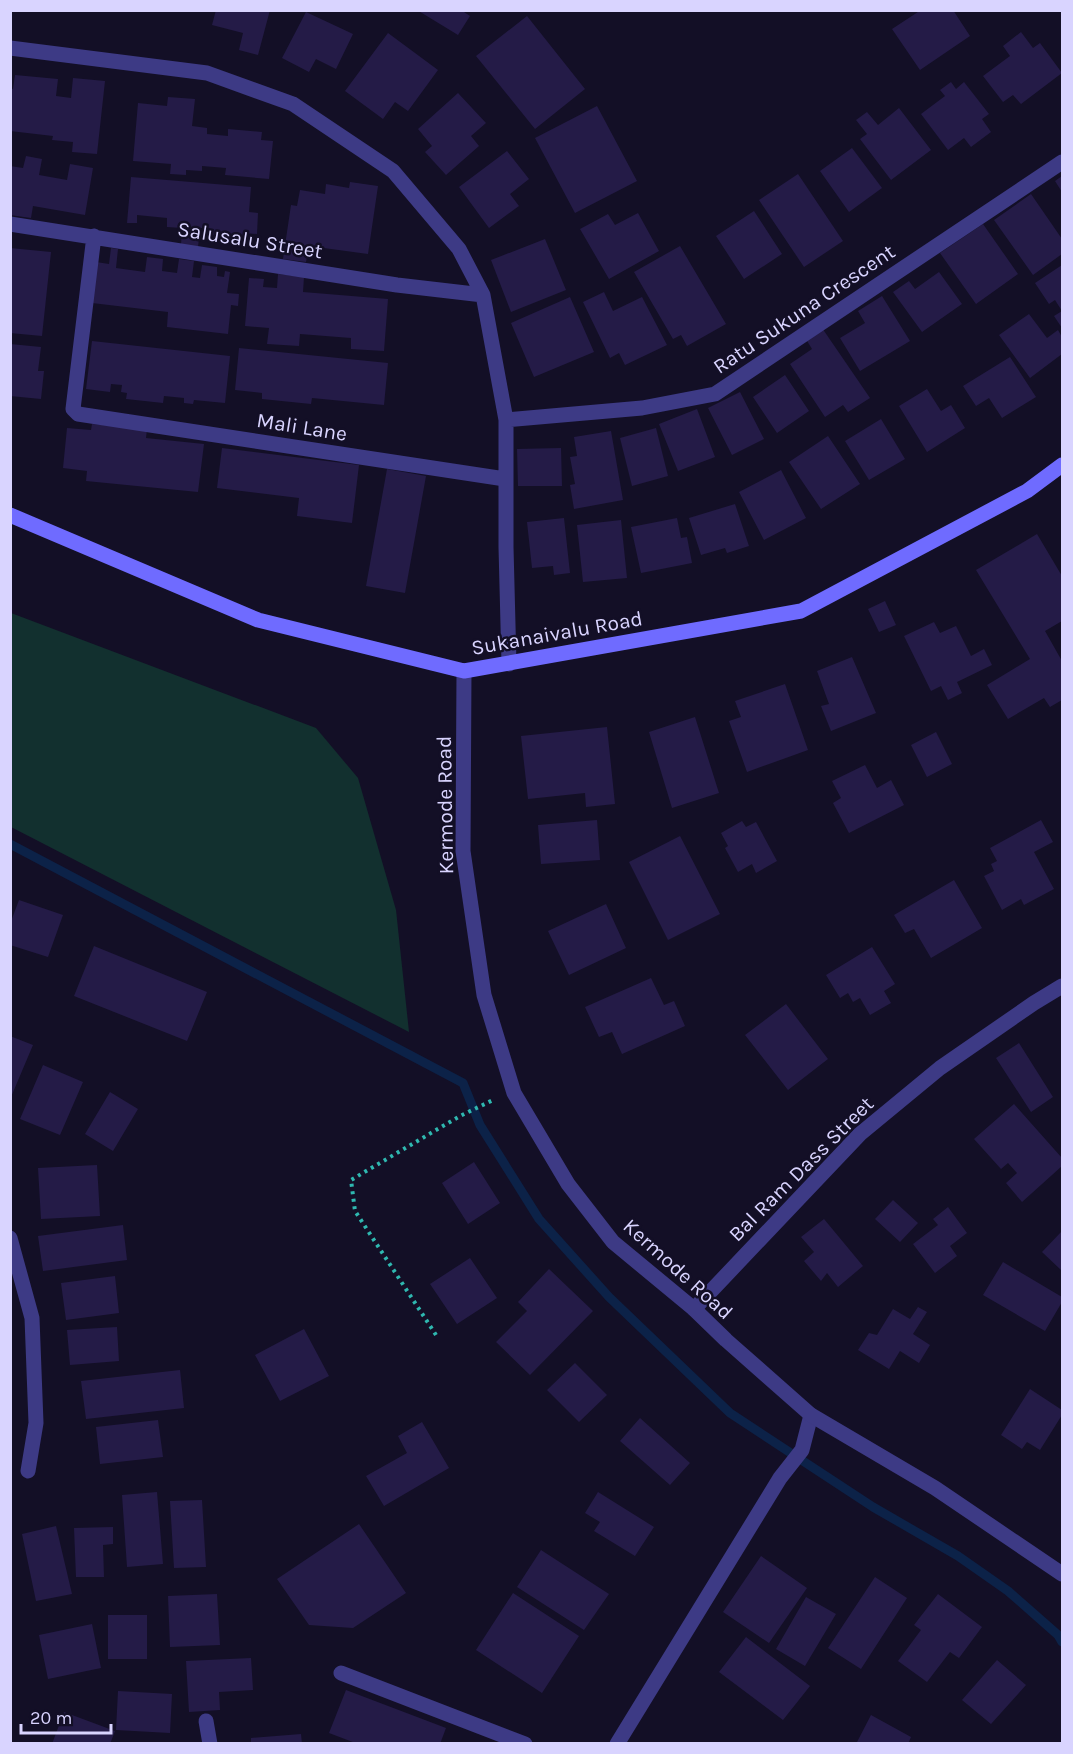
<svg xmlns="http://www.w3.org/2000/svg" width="1073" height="1754" font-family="Karla,sans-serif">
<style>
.green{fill:#12302f}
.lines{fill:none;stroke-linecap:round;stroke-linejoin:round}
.stream{stroke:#0c2248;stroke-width:9}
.building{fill:#241b47}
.path{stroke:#2fb8b0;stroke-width:4;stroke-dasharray:3 4.5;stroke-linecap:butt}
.service{stroke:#3d3a85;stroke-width:15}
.minor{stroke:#3d3a85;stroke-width:15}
.tertiary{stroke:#3d3a85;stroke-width:15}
.secondary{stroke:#6f6bff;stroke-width:15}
.labels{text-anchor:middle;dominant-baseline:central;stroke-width:5;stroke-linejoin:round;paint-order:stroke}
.street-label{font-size:21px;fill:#d9d4ff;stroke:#130f26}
</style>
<rect width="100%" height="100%" fill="#130f26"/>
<path class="green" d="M11,613l305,115 42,50 38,132 13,122 -398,-205z"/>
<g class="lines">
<path class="stream" d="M10,844l453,239 17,42 59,94 70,78 121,116 143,94 85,49 50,35 50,44 4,7"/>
</g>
<path class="building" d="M216,10h54l-12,45 -19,-5 4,-17 -31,-8z
M417,10h44l9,6 -12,19z
M921,10h32l17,26 -50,34 -28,-41z
M306,12l47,22 -17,35 -20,-10 -7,13 -27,-14z
M527,16l58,73 -50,40 -59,-73z
M1021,32l12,16 7,-5 22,30 -41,31 -8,-9 -10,7 -20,-26 27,-20 -7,-10z
M388,33l50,37 -30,41 -13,-9 -12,17 -38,-28z
M15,75l43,4 -2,17 15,2 2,-20 32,3 -8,73 -25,-2 1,-10 -21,-2 1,-4 -43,-5v-43l3,1z
M951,82l5,7 8,-7 25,32 -7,5 9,13 -20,15 -7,-9 -16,12 -27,-36 24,-18 -5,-6z
M458,93l28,30 -15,13 8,10 -33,29 -21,-23 7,-6 -14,-17z
M168,97l27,2 -3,27 15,2v6l21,2v-7l34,3 -1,8 12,1 -4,38 -44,-4 1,-7 -24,-2v5l-16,-1v5l-16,-1 1,-10 -38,-3 5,-58 29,3z
M597,106l40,75 -62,32 -40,-75z
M899,108l32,42 -40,30 -31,-41 7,-5 -11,-14 11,-8 11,13z
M852,148l30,40 -33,24 -29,-41z
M507,151l22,28 -19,15 9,12 -30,22 -30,-41z
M26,156l16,3 -3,16 28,5 3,-16 23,4 -8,47 -52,-9 -2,12 -21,-3v-49l13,2z
M798,174l45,67 -39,26 -45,-67z
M1062,176v16l-7,-11z
M131,177l120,10 -2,25 9,1 -1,21 -13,-1 -1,5 -30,-3 1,-6 -14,-1 -2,19 -17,-2 1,-17 -15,-1v-9l-30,-3v8h-10z
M350,182l28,4 -10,68 -59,-8 -3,16 -23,-3 8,-54 6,1 3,-16 25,4 1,-10 23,4z
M1031,194l31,45v15l-29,21 -39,-55z
M754,211l28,43 -38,25 -28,-43z
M638,213l21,38 -50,28 -29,-50 28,-15 7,11z
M983,224l35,50 -42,30 -36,-51z
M545,239l21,51 -55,22 -20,-52z
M680,246l46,78 -39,22 -6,-11 -8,4 -39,-67z
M10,248l41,4 -9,84 -32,-3z
M111,248l7,1 -2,19 29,4 2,-15 16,2 -1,12 15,2 2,-14 15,2 -2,16 8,1 2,-13 15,2v9l7,1 1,-6 5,1 -3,21 12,1 -1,12 -7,-1 -3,29 -61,-7 1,-15 -76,-9 4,-41 13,2z
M1062,265v63l-8,-12 8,-5 -7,-11 -6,4 -14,-21z
M939,272l23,32 -40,28 -29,-40 16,-11 6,8z
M278,274l26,3 -1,15 85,7 -4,52 -33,-2v-11l-51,-4 -1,12 -32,-2 2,-16 -24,-2 4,-48 15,1 -1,8 14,1z
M604,292l9,19 29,-14 25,48 -42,20 -6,-12 -9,5 -27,-56z
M882,296l28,45 -50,30 -20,-33 25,-15 -7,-12z
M570,297l24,55 -60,25 -23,-54z
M1029,314l18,24 11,-8 4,7v17l-32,24 -31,-43z
M820,325l50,73 -22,14 -5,-7 -18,12 -35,-53 22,-15 -8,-13z
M92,341l138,15 -5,47 -31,-3 -1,4 -9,-1v-5l-20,-2 -1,7 -37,-4 1,-6 -6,-1 1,-7 -11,-1 -1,8 -24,-3z
M10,344l31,3 -3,24h6l-3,28 -31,-3z
M239,348l149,15 -4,42 -72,-7 -1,6 -49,-5v-6l-27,-3z
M1010,357l26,40 -34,21 -13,-20 -13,8 -13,-20z
M785,375l24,36 -32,22 -24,-36z
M927,389l14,22 10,-6 14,23 -38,24 -28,-46z
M740,392l24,47 -32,16 -24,-47z
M697,409l18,48 -37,14 -19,-47z
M881,419l24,40 -36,21 -24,-39z
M92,424l55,5 -1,9 58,6 -6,48 -112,-11 1,-10 -24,-3 4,-40 24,2z
M656,428l12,48 -36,10 -12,-48z
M611,431l12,69 -49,9 -4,-24 5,-1 -5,-27 7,-1 -3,-19z
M828,436l32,48 -39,25 -32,-47z
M222,448l137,17 -7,58 -55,-7 2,-18 -82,-10z
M561,448l1,38h-44l-1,-37z
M387,469l39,7 -21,117 -39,-7z
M781,470l25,48 -42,22 -25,-48z
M735,504l14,42 -22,7 -2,-5 -24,7 -12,-37z
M564,518l6,55 -16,2 -1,-9 -21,2 -5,-46z
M677,518l4,20 6,-1 5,26 -51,10 -10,-46z
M621,520l6,58 -44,4 -6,-57z
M1037,534l25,42v45l-17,10 17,30v39l-12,7 -6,-9 -36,21 -21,-34 43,-26 -54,-89z
M885,601l11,24 -17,7 -11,-23z
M934,622l6,11 16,-7 15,30 13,-7 8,16 -35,17 5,11 -14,7 -7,-14 -10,5 -27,-55z
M852,657l24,56 -45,18 -10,-25 8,-2 -12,-33z
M785,684l23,66 -61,22 -18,-51 12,-4 -6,-16z
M695,717l24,76 -47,15 -23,-76z
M607,727l8,77 -29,3 -1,-14 -57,6 -7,-63z
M936,732l16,32 -25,13 -16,-32z
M865,765l12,23 14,-8 13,25 -55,28 -16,-30 8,-5 -9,-17z
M597,820l3,40 -59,4 -3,-39z
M1041,820l12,22 -19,10 20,37 -30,16 -3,-6 -19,11 -18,-34 10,-5 -3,-7 6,-3 -7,-13z
M742,821l4,6 10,-5 21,39 -21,12 -4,-9 -14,8 -13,-24 3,-2 -7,-13z
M680,836l40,78 -52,26 -39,-78z
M954,880l28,48 -51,30 -17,-29 -9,4 -11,-18z
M19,900l44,15 -15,42 -38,-12v-21z
M606,904l20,44 -57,27 -21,-44z
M94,946l113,46 -20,49 -113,-45z
M872,947l23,37 -11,7 7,12 -21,12 -10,-17 -7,4 -5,-9 -8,5 -14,-23z
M651,978l13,27 10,-4 11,25 -63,28 -10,-22 -13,5 -14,-30z
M786,1004l42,55 -40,31 -43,-55z
M10,1036l23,9 -22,52h-1z
M1019,1043l34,54 -22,15 -35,-54z
M43,1065l40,17 -23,53 -40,-16z
M110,1092l28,17 -25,42 -28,-17z
M1014,1104l48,54v8l-40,36 -16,-19 11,-10 -9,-10 -7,6 -27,-30z
M474,1162l26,41 -32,21 -26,-41z
M97,1165l3,51 -59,3 -3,-51z
M893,1200l25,23 -18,19 -25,-23z
M948,1207l19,26 -17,13 7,10 -22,17 -22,-29 25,-19 -5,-6z
M824,1219l39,47 -25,21 -11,-14 -6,8 -17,-20 10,-9 -13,-15z
M123,1225l4,35 -84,11 -5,-35z
M1062,1231v37l-1,2 -19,-18z
M470,1258l27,40 -40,26 -27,-40z
M1003,1262l59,35v5l-17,29 -62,-36z
M549,1269l44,42 -63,64 -34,-33 31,-31 -9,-9z
M115,1276l4,37 -53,7 -5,-37z
M918,1307l9,5 -14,22 17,11 -11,18 -19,-12 -11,18 -31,-19 11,-17 8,2 16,-26 17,10z
M117,1327l2,34 -49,4 -3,-35z
M304,1329l25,47 -49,25 -25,-46z
M575,1363l32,32 -28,27 -32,-32z
M180,1370l4,38 -98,11 -5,-38z
M1030,1389l32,21v5l-22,35 -13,-8 -5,7 -21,-14z
M640,1418l50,45 -20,22 -50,-44z
M158,1420l5,37 -63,7 -4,-37z
M422,1422l27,46 -65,38 -18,-30 41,-23 -9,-17z
M157,1492l6,72 -36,3 -5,-72z
M598,1492l56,35 -19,29 -41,-25 6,-9 -15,-9z
M202,1500l4,67 -32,1 -4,-67z
M359,1524l47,69 -53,35 -44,-3 -32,-46z
M56,1526l16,68 -36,7 -14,-67z
M113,1527v17l-10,1 1,32h-28l-2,-49z
M541,1550l68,44 -25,36 -67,-43z
M761,1556l46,32 -38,55 -46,-31z
M875,1577l32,21 -46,71 -33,-21z
M513,1593l66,43 -37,57 -66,-43z
M217,1594l3,51 -50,2 -2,-51z
M938,1594l44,33 -23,31 -9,-6 -23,30 -29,-21 23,-31 -7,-5z
M806,1597l30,17 -31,52 -29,-17z
M108,1615h39v44h-39z
M92,1624l9,44 -53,11 -9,-44z
M746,1637l64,49 -27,34 -64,-48z
M251,1658l2,32 -34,2 1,18 -31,2 -3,-51z
M997,1660l29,25 -35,39 -29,-24z
M346,1690l100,38 -6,16h-82l-29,-11z
M118,1691l54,3 -2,39 -54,-3z
M64,1712l51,19 -5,13h-58z
M871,1715l40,22 -3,7h-52z
M301,1734l1,10h-51v-6z"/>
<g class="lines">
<path class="path" d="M436,1335l-81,-124 -4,-31 109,-64 33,-16"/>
<path class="service" d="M206,1721l4,23"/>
<path class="minor" d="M10,48l197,25 86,31 100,67 66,78 24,46 23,125v127l3,117
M10,224l387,61 86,10
M94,236l-21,173 5,5 427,65
M506,420l136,-12 73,-14 347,-232
M10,1238l22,80 4,105 -8,48
M694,1309l166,-175 80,-66 94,-65 28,-17
M341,1673l184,71
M617,1744l163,-266 22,-28 9,-35"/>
<path class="tertiary" d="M464,671l-1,180 21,144 30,98 54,91 45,58 81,67 32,31 85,75 124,73 127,86"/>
<path class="secondary" d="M10,515l248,105 206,51 337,-60 226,-120 35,-26"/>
</g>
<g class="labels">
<g class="street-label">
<text transform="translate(250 240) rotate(9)">Salusalu Street</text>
<text transform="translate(804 309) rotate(-34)">Ratu Sukuna Crescent</text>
<text transform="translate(302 427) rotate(9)">Mali Lane</text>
<text transform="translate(557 633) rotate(-10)">Sukanaivalu Road</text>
<text transform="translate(445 805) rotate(-91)">Kermode Road</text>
<text transform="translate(801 1169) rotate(-45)">Bal Ram Dass Street</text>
<text transform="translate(678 1269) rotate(42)">Kermode Road</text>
</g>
</g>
<rect width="1073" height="1754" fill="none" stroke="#d9d4ff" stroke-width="24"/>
<path d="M21 1724v9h90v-9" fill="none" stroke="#d9d4ff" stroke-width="3"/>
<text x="30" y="1724" font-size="18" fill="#d9d4ff" stroke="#130f26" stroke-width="4.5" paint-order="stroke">20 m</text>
</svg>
